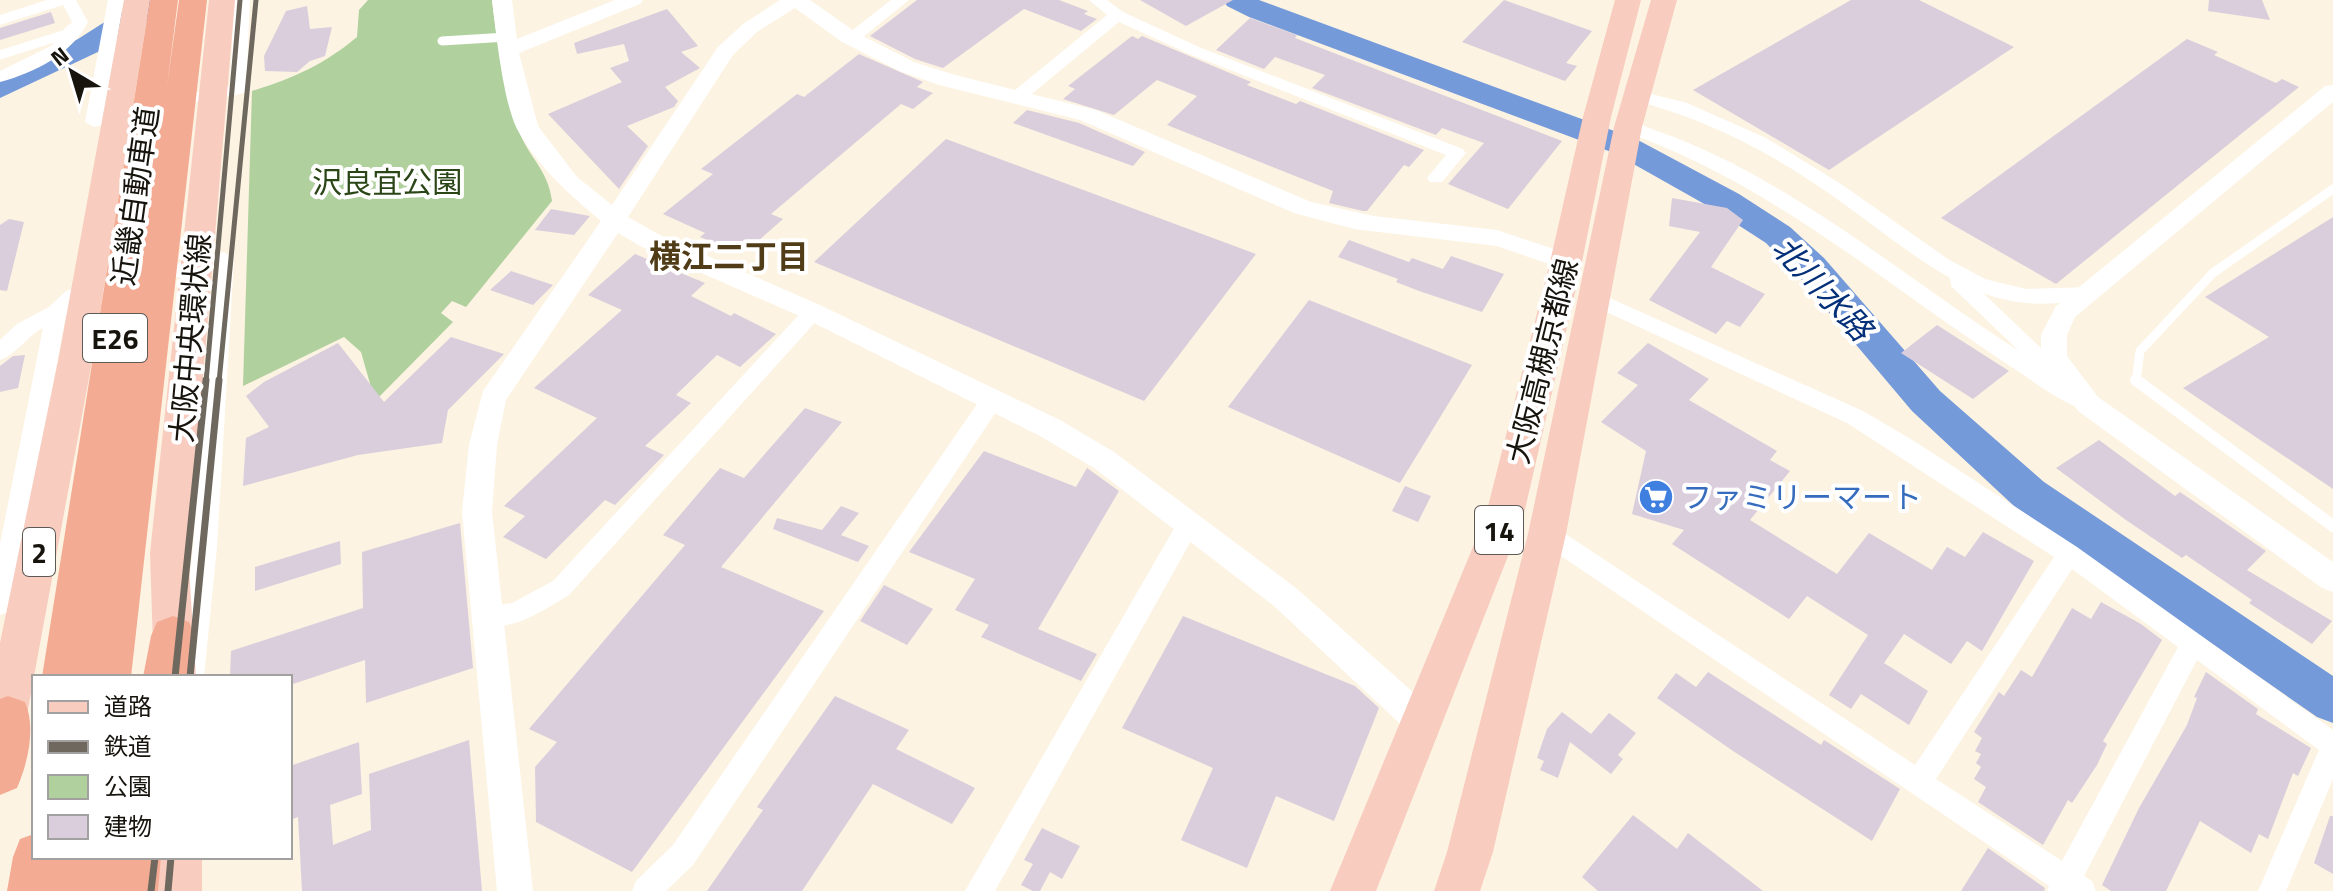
<svg xmlns="http://www.w3.org/2000/svg" width="2333" height="891" font-family="'Titillium Web','Noto Sans JP',sans-serif">
<style>
.green{fill:#b0d09e}
.lines{fill:none;stroke-linecap:round;stroke-linejoin:round}
.river{fill:#759ada;fill-rule:evenodd}
.building{fill:#dacedc}
.service-far1{stroke:#fff;stroke-width:9}
.service{stroke:#fff;stroke-width:12}
.minor{fill:#fff;fill-rule:evenodd}
.tertiary{fill:#fff;fill-rule:evenodd}
.primary{fill:#f8cdbf;fill-rule:evenodd}
.motorway{fill:#f4ab94;fill-rule:evenodd}
.rail-far1{stroke:#6e685e;stroke-width:5}
.rail{stroke:#6e685e;stroke-width:7}
.labels{text-anchor:middle;dominant-baseline:central;stroke-width:8;stroke-linejoin:round;paint-order:stroke}
.shield{fill:#fff;stroke:#5d5a56;stroke-width:2}
.shield-label{font-size:28px;font-weight:bold;fill:#17140e}
.park-label{font-size:30px;fill:#2a4516;stroke:#fff}
.street-label{font-size:30px;fill:#17140e;stroke:#fff}
.shop-label{font-size:30px;fill:#366cbe;stroke:#fff;text-anchor:start}
.neighbourhood-label{font-size:32px;font-weight:bold;fill:#503c17;stroke:#fff}
.water-label{font-size:32px;font-style:italic;fill:#043079;stroke:#fff}
</style>
<rect width="100%" height="100%" fill="#fcf3e2"/>
<path class="green" d="M368,0h124c5,43 12,87 26,129 10,28 30,40 34,72l-86,106 -14,-6 -11,12 12,9 -78,79 -14,-49 -17,-15 -101,49 9,-295c40,-12 73,-27 105,-54l2,-27z"/>
<g class="lines">
<path class="river" d="M139,0h34l-4,6 -69,45 -100,47v-21l78,-38z
M1223,0h36l377,139 103,55 51,33 34,31 116,133 104,91 289,194v47l-16,-6 -303,-211 -102,-95 -114,-135 -32,-33 -51,-33 -101,-57 -365,-136 -22,-11z"/>
</g>
<path class="building" d="M917,0h142l29,11 -4,3 13,5 -16,12 -57,-22 -81,59 -28,-9 -45,-23z
M1140,0h93l-47,26z
M1504,0l88,31 -26,32 11,3 -12,15 -103,-39z
M1851,0h68l95,47 -185,123 -136,-80z
M2209,0h53l8,20 -62,-9z
M307,6l3,23 22,-2 -7,29 -15,5 -13,11 -32,-1 -1,-15 22,-45z
M667,9l31,37 -17,6 19,16 -35,19 13,14 -4,6 -47,19 21,20 -29,43 -71,-75 74,-32 -12,-14 19,-7 -5,-17 -47,10 -3,-11z
M51,12l4,11 -55,17v-12z
M1250,18l47,17 -2,3 267,103 -54,68 -60,-25 36,-41 -42,-15 -6,7 -124,-47 13,-13 -50,-18 -11,12 -48,-19z
M1132,36l6,3 4,-3 109,46 -4,3 49,19 4,-3 124,49 -15,17 -5,-2 -37,46h-4l-34,-8 4,-12 -166,-66 30,-29 -40,-16 -43,35 -51,-16 12,-10 -7,-3z
M2187,39l31,13 -4,3 62,28 6,-4 17,8 -243,197 -115,-66z
M859,54l64,28 -6,5 16,6 -20,16 -12,-5 -130,110 12,5 -35,31 -16,-8 -7,6 -25,-11 5,-4 -42,-19 50,-40 -12,-5 96,-75 7,3z
M1027,110l52,13 66,29 -12,14 -120,-43z
M946,139l310,115 -112,147 -330,-139z
M1672,198l55,10 16,12 -32,47 54,27 -25,33 -13,-6 -11,13 -67,-34 51,-68 -31,-6z
M551,209l39,7 -16,19 -39,-5z
M2333,217v272l-150,-101 86,-51 -64,-40z
M9,219l15,3 -17,69 -7,-1v-65z
M1349,240l60,22 3,-4 31,11 8,-13 53,18 -22,38 -63,-21 -23,-9 2,-3 -60,-22z
M635,254l70,29 -14,13 40,20 3,-3 42,21 -36,33 -23,-12 -41,40 15,8 -46,43 19,9 -49,50 -10,-5 -59,59 -43,-22 22,-21 -21,-10 93,-88 -63,-30 88,-78 -34,-15z
M511,271l42,14 -20,20 -43,-15z
M1309,300l163,65 -72,118 -172,-76z
M1937,325l72,46 -36,28 -72,-46z
M451,337l53,17 -56,56 -6,33 -84,12 -115,31 3,-48 23,-11 -23,-31 18,-14 74,-39 46,59z
M1648,343l61,36 -20,21 88,51 -7,9 20,11 -40,49 87,54 32,-41 63,37 15,-23 18,10 18,-25 51,29 -52,90 -15,-10 -16,23 -47,-30 -20,29 44,28 -19,34 -48,-31 -10,15 -22,-14 39,-60 -61,-39 -18,23 -117,-75 12,-14 -52,-16 14,-63 -45,-29 37,-37 -21,-12z
M25,355l-7,33 -18,4v-26l13,-10z
M805,408l37,14 -121,145 103,44 -192,261 -96,-50 -1,-55 22,-25 -28,-13 156,-184 -22,-10 57,-67 24,10z
M2099,440l76,56 5,-4 86,59 -19,19 85,51 -20,23 -63,-41 3,-3 -66,-45 -4,3 -56,-38 -70,-52z
M984,451l92,36 11,-19 32,23 -81,138 59,25 -16,27 -100,-44 8,-12 -34,-15 20,-31 -66,-27z
M1405,486l26,10 -13,26 -26,-11z
M841,506l18,7 -18,22 28,11 -11,16 -85,-33 4,-11 45,12z
M460,523l13,145 -107,35 -1,-43 -75,25v-8h-60l1,-26 132,-43 -1,-56z
M340,541l1,23 -86,27v-24z
M884,585l49,24 -26,36 -47,-24z
M2101,602l40,22 21,16 -59,101 4,3 -10,21 -25,38 -4,-3 -25,45 -65,-43 8,-15 -12,-8 7,-12 -5,-4 5,-9 -6,-3 7,-13 -8,-6 25,-40 5,4 17,-26 11,7 40,-69 19,11z
M1183,616l172,70 24,22 -45,113 -58,-25 -29,72 -66,-28 32,-72 -91,-40z
M1708,672l113,73 3,-5 76,49 -28,52 -139,-90 -76,-53 19,-25 20,14z
M2206,672l52,37 -2,5 55,34 -13,28 -5,-3 -25,66 -9,-5 -8,19 -51,-32 -34,70h-55l-9,-6 37,-77 48,-83 10,-27 -3,-1z
M835,696l74,34 -13,19 79,39 -23,36 -79,-40 -71,107h-95l56,-81 -6,-3z
M1562,712l29,22 18,-21 27,20 -18,22 5,4 -12,15 -41,-32 -12,36 -18,-8 4,-9 -7,-3 10,-29z
M469,740l13,151h-180l-4,-74 -8,3v-54l69,-24 3,52 -32,11 3,40 38,-15 -2,-56z
M1633,815l44,34 11,-16 75,58h-165l-16,-14z
M2330,816h3v58l-19,-11z
M1042,828l38,18 -18,33 -12,-7 -10,19h-7l-12,-6 12,-21 -9,-4z
M1988,848l57,40 -1,3h-83z"/>
<g class="lines">
<path class="service-far1" d="M442,41l65,-4
M0,55l66,-21 4,-5
M2136,382l4,-31 73,-78 120,-84"/>
<path class="service" d="M2136,380l197,146"/>
<path class="minor" d="M47,0h29l12,22c-16,32 -54,51 -88,60v-11l51,-25 21,-24 -9,-17 -63,20v-10z
M108,0h16l-20,114 24,-5 9,5 -3,4 -40,9 -9,-5z
M234,0h16l-4,89 -2,4 -43,9 -6,-1 -3,-4 3,-4 35,-7z
M891,0h18l-52,42h-12v-6z
M1089,0h18l16,12 78,36 262,101 3,4 -24,29h-12l-3,-4 19,-23 -257,-101 -70,-32 -92,76h-12l-3,-4 3,-4 92,-75z
M1639,91l48,12 79,35 75,46 107,75 37,20 41,10 66,-2 3,5 -3,5c-36,10 -75,9 -109,-4l79,75 3,5 -2,5 33,20 3,6 -3,6c-19,5 -63,-29 -80,-40 -129,-84 -247,-189 -394,-239l-3,-4 3,-4c11,-3 24,4 35,8 127,43 248,147 362,220l-68,-65 -1,-8c-42,-24 -80,-56 -120,-84 -62,-43 -124,-75 -197,-94l-3,-4 3,-4z
M224,252l10,7 -17,288 -13,130h-26l15,-130 21,-279 -64,16 -10,-7 3,-5z
M97,283l7,2 3,5 -3,5 -24,6 -14,14 -54,290 -3,7 -9,3v-71l43,-216c-16,8 -27,27 -43,32v-20l17,-16 32,-17 17,-16z
M1596,292l267,119 51,30 163,106 256,183v49l-47,112h-28l61,-141 -122,-90 -113,216 8,5 4,10h-49l2,-5 -510,-345 -4,-7 4,-7 8,-3 8,3 360,238 139,-208 -207,-134 -258,-119 -3,-5 3,-5zM2072,569l106,78 -116,214 -126,-82z
M813,305l7,2 3,5 -3,5 -251,278c-27,16 -60,40 -93,28l-3,-7 3,-7 36,-6 41,-22 253,-274z
M992,392l8,2 3,6 -3,6 -307,459 -27,26h-34l4,-10 37,-36 311,-451z
M1188,516l8,2 4,7 -4,7 -201,359h-30l215,-373z"/>
<path class="tertiary" d="M492,0h20l5,39 98,-39h28l-3,4 -121,49 19,73 39,51 35,28 106,-158 25,-23 37,-24h30l47,33 57,29 41,13 141,35 215,92 63,14 123,14 78,26 3,6 -3,6 -9,2 -69,-24 -143,-17 -60,-16 -214,-93 -141,-35 -40,-14 -57,-29 -47,-34 -38,24 -24,23 -105,162 30,17 164,72 238,114 54,32 182,136 137,122 4,11 -4,11 -12,4 -12,-4 -135,-126 -180,-138 -54,-32 -236,-118 -164,-72 -22,-13 -112,167 -9,45 -5,67 41,379h-36l-35,-379 7,-67 14,-54 118,-170c-31,-26 -64,-55 -84,-92 -14,-28 -21,-97 -25,-129z
M2333,85v17l-258,215 -8,18v21l31,41 235,165v30l-11,-4 -244,-177 -37,-53v-23l15,-29 269,-220z"/>
<path class="primary" d="M124,0h26l-57,356 -72,391 -6,14 -15,6v-124l59,-287z
M209,0h26l-47,553 8,124h-42l-4,-124z
M1615,0h26l-30,117 -29,145 -59,256 -147,373h-46l155,-373 65,-256 33,-145z
M1651,0h26l-35,127 -76,407 -73,318 -13,39h-46l13,-39 81,-318 86,-407z
M156,857h46v34h-46z"/>
<path class="motorway" d="M150,0h28l-11,86 12,-86h28l-76,677h-89z
M173,616l16,6 6,14 -6,41h-46l8,-41 6,-14z
M8,696l17,6c11,25 3,61 -8,86l-17,7v-96z
M34,834v23h127l-3,34h-151l6,-34 7,-18z"/>
<path class="rail-far1" d="M206,382l34,-382
M219,382l37,-382"/>
<path class="rail" d="M175,677l31,-297
M190,677l29,-297
M151,891l4,-34
M168,891l3,-34"/>
</g>
<defs>
<g id="supermarket-disc" transform="scale(1.8)"><circle r="9.5" fill="#3f7fe0" stroke="#fff"/><path d="M-6-5.5h2.5l.6 2H6L4.5 2H-2.5L-4.4-4H-6ZM-1.5 3.2a1.3 1.3 0 1 0 .1 0ZM3 3.2a1.3 1.3 0 1 0 .1 0Z" fill="#fff"/></g>
</defs>
<g fill-rule="evenodd">
<use href="#supermarket-disc" x="1656" y="497"/>
</g>
<g class="labels">
<g class="shield">
<rect x="83" y="314" width="64" height="48" rx="6"/>
<rect x="1475" y="506" width="48" height="48" rx="6"/>
<rect x="23" y="528" width="32" height="48" rx="6"/>
</g>
<g class="shield-label">
<text x="115" y="338">E26</text>
<text x="1499" y="530">14</text>
<text x="39" y="552">2</text>
</g>
<g class="park-label">
<text x="387" y="182">沢良宜公園</text>
</g>
<g class="street-label">
<text transform="translate(135 196) rotate(-82)">近畿自動車道</text>
<text transform="translate(190 338) rotate(-85)">大阪中央環状線</text>
<text transform="translate(1542 361) rotate(-76)">大阪高槻京都線</text>
</g>
<g class="shop-label">
<text x="1682" y="497">ファミリーマート</text>
</g>
<g class="neighbourhood-label">
<text x="729" y="256">横江二丁目</text>
</g>
<g class="water-label">
<text transform="translate(1823 288) rotate(47)">北川水路</text>
</g>
</g>
<rect x="32" y="675" width="260" height="184" fill="#ffffff" stroke="#a2a19f" stroke-width="2"/>
<rect x="48" y="701" width="40" height="12" fill="#f8cdbf" stroke="#a2a19f" stroke-width="2"/>
<text x="104" y="715" font-size="24" fill="#17140e">道路</text>
<rect x="48" y="741" width="40" height="12" fill="#6e685e" stroke="#a2a19f" stroke-width="2"/>
<text x="104" y="755" font-size="24" fill="#17140e">鉄道</text>
<rect x="48" y="775" width="40" height="24" fill="#b0d09e" stroke="#a2a19f" stroke-width="2"/>
<text x="104" y="795" font-size="24" fill="#17140e">公園</text>
<rect x="48" y="815" width="40" height="24" fill="#dacedc" stroke="#a2a19f" stroke-width="2"/>
<text x="104" y="835" font-size="24" fill="#17140e">建物</text>
<g transform="translate(72 72) rotate(322)" stroke="#ffffff" stroke-width="6" paint-order="stroke">
<path d="M0-6L14 30L0 20L-14 30Z" fill="#17140e"/>
<text y="-12" font-size="22" font-weight="bold" text-anchor="middle" fill="#17140e">N</text>
</g>
</svg>
